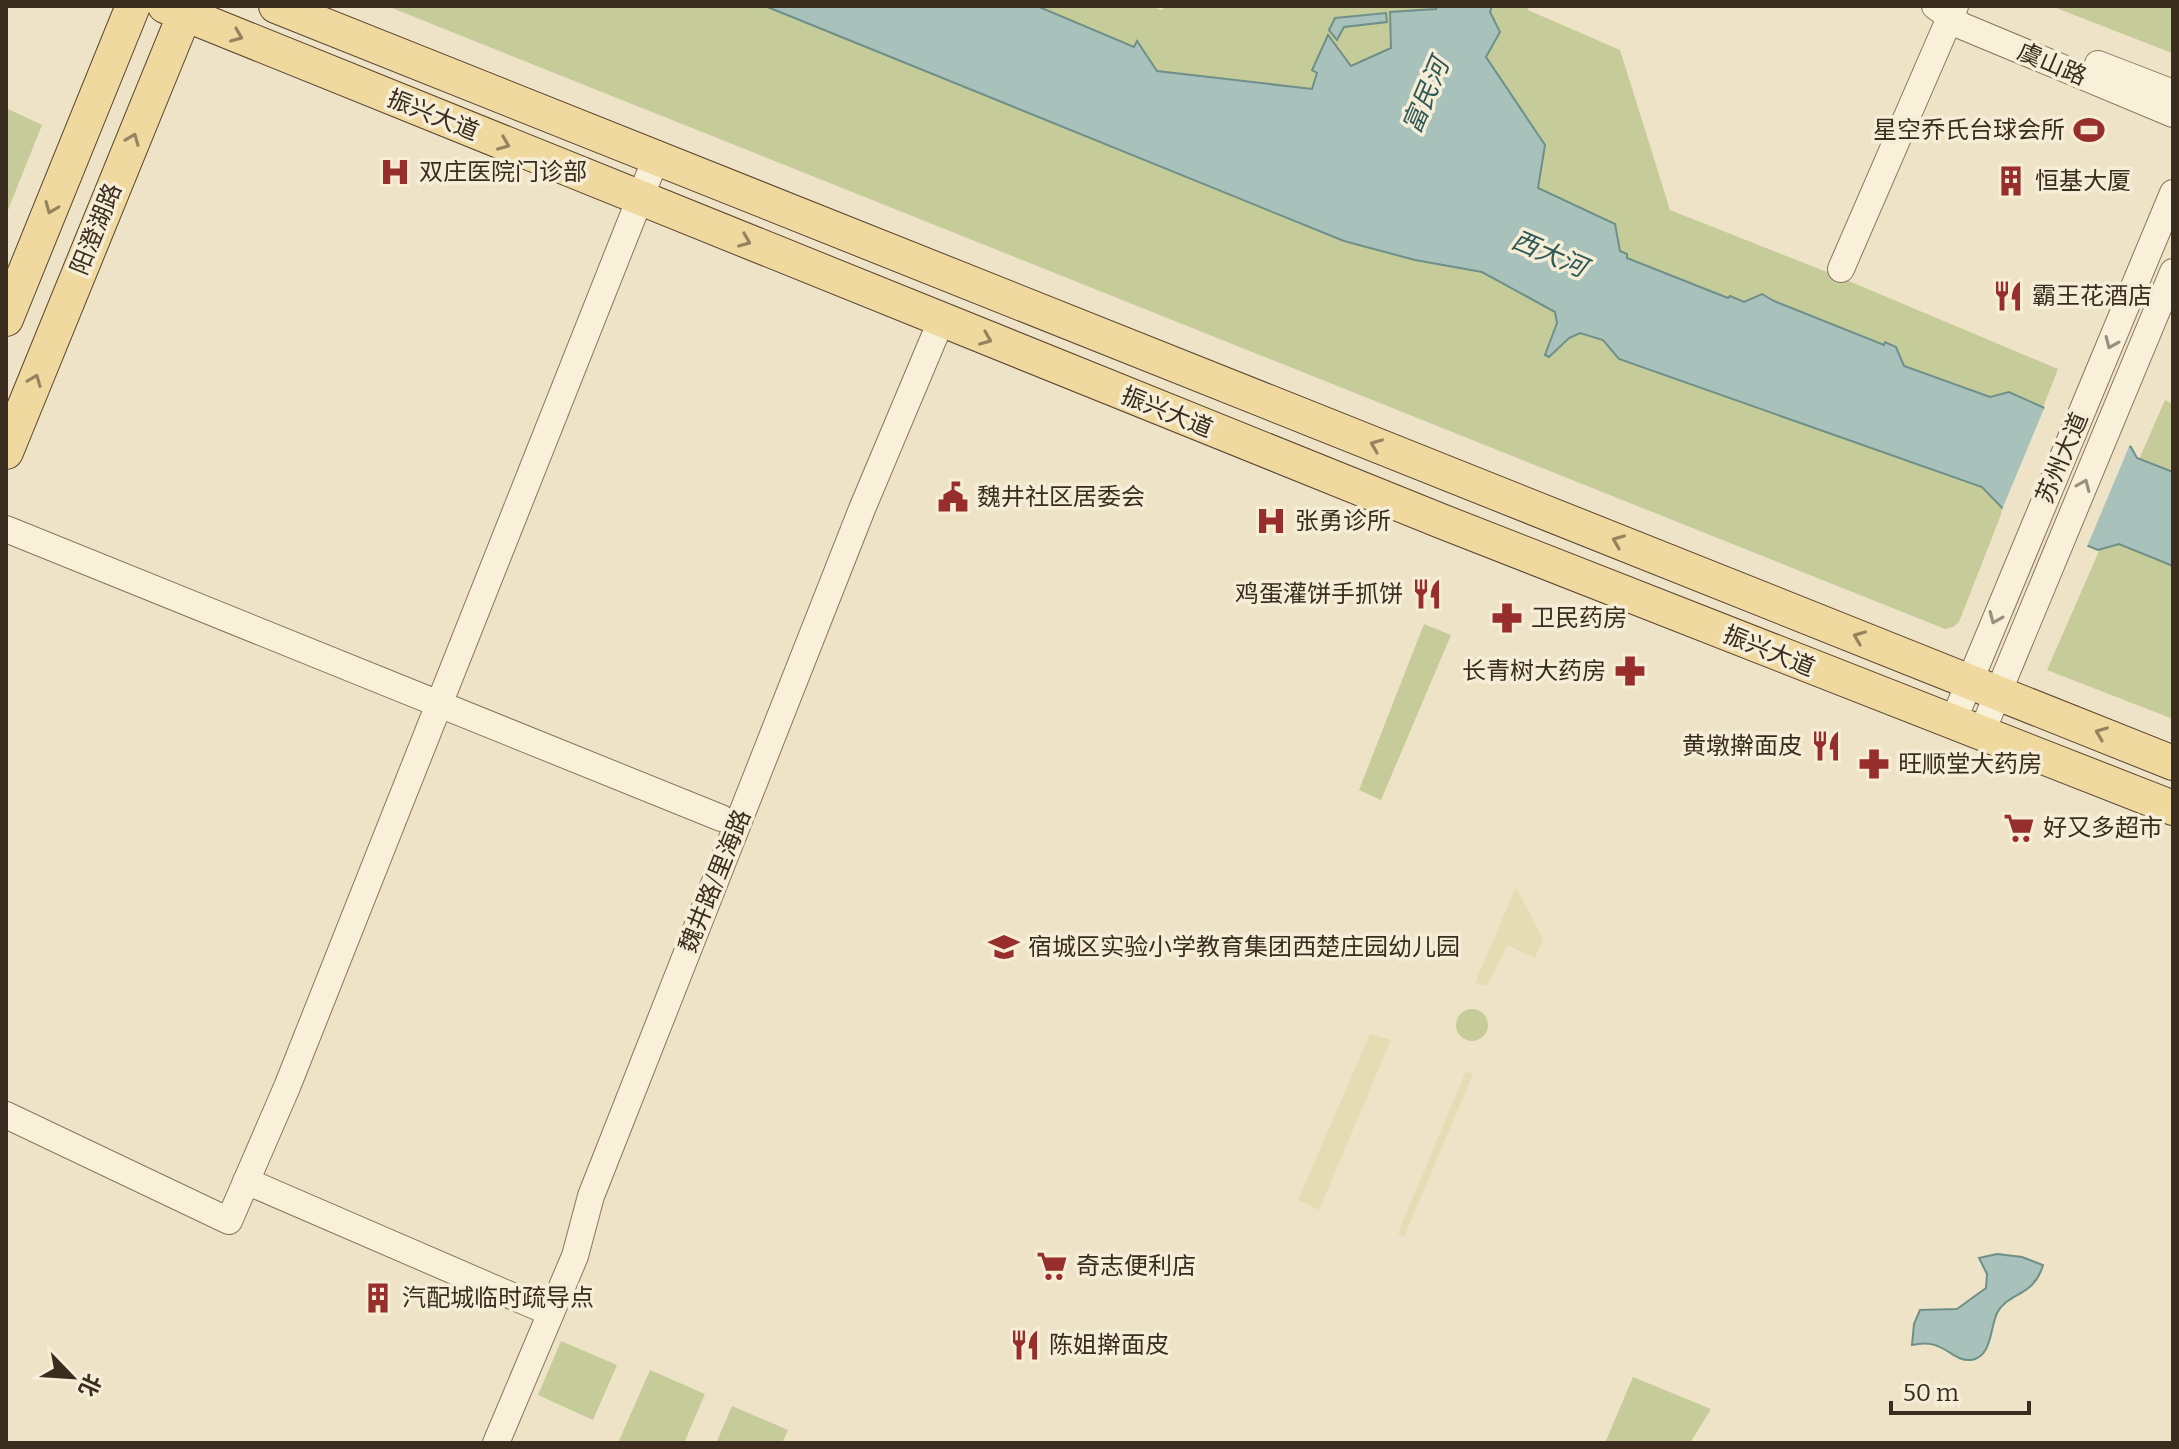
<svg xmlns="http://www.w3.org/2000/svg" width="2179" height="1449" font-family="Bitter,'Noto Sans SC',serif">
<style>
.farmland{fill:#e4ddb4}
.green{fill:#c5cc9a}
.water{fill:#a8c2bb;stroke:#6e9089;stroke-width:2}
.pier{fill:#eee3c6}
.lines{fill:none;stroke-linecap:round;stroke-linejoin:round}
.minor-casing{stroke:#8a755c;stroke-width:28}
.major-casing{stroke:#584330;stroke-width:36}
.minor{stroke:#f9f0da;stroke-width:26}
.major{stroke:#f0d99f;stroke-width:34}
.oneway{stroke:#95835f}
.oneway2{stroke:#9a8e7c}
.labels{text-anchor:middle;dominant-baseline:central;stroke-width:7;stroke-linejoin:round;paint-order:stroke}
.street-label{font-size:24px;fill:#3a2d1f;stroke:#f6edd6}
.poi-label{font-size:24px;fill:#3a2d1f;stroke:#f6edd6;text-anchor:start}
.water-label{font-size:26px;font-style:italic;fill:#2f5958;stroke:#f6edd6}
</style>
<rect width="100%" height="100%" fill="#eee3c6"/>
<path class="farmland" d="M1516,887l27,52 -8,19 -28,-13 -20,41 -12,-3z
M1370,1034l21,6 -72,170 -21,-10z
M1466,1071l7,3 -69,163 -6,-4z"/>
<path class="green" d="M387,6h764l10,4 7,-4h361l-1,4 92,40 50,160 162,64 226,95 -99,253 -6,5 -8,2z
M2051,6h122v47h-1z
M6,108l36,17 -36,90z
M2165,400l8,4v315l-126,-49z
M1424,624l27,11 -70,165 -22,-10z
M1456 1025a16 16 0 1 1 32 0a16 16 0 1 1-32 0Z
M561,1341l56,24 -24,55 -55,-25z
M650,1370l55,24 -21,49h-66z
M1633,1377l78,32 -21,34h-85z
M732,1406l56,24 -6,13h-66z"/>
<path class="water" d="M765,6h272l97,41 3,-6 20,30 155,18 5,-16 -5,-3 16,-35 23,31 40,-18 -1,-36 46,-3 1,-3h55l-2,6 10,20 -14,25 59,88 -7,43 77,36 5,27 7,3v4l101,40 2,-2 14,6 18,-8 12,7 110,44 1,-3 11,5 8,19 86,31 19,-5 122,55 6,11 36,14v94l-54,-22 -21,6 -91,-37 -25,-26 -363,-128 -16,-19 -23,-7 -11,5 -20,19 -4,-2 12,-32 -2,-11 -73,-40 -67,-12 -71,-19z
M1386,13l1,9 -43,5 -7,13 -8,-10 6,-12z
M1997,1254l25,3 21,8c-9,32 -35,27 -46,48 -7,15 -5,44 -26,47 -20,2 -27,-23 -59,-15l2,-21 6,-14 37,-1 29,-21 1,-14 -8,-16z"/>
<path class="pier" d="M2046,404l85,38 -45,107 -81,-32 -4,-5z"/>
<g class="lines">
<g class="minor-casing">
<path id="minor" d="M1935,6l27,20 211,88
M2098,64l75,29
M1841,269l114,-263
M6,529l715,289
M1952,724l221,-531
M1981,734l192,-462
M6,1115l223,106 58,-134 369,-929
M246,1181l303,131
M496,1443l79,-187 16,-60 271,-687 79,-188"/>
</g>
<g class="major-casing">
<path id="major" d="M165,6l1276,515 732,287
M276,6l1897,757
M6,319l127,-313
M6,452l182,-446"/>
</g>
<use href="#minor" class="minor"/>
<use href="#major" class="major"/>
</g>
<defs><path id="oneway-chevron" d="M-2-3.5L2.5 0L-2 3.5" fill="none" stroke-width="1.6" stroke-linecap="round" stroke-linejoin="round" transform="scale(2)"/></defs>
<g class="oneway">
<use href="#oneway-chevron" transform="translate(237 36) rotate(22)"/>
<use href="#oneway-chevron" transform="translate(133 139) rotate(-68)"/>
<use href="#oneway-chevron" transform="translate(504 144) rotate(22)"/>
<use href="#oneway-chevron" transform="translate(51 208) rotate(112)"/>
<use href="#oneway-chevron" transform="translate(745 241) rotate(22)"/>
<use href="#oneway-chevron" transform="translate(986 339) rotate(22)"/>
<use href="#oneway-chevron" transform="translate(35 380) rotate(-68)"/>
<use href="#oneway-chevron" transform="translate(1376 445) rotate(-158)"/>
<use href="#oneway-chevron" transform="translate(1618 541) rotate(-158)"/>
<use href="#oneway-chevron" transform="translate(1859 637) rotate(-158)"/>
<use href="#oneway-chevron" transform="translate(2101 733) rotate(-158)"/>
</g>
<g class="oneway2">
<use href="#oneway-chevron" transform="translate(2111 343) rotate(113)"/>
<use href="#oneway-chevron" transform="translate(2084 485) rotate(-67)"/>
<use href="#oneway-chevron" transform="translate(1995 618) rotate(113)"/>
</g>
<defs>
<g id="stadium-bare" transform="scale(2.4)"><path d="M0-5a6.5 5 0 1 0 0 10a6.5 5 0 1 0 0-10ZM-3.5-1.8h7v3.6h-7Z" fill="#982e2c" stroke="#f6edd6" stroke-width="2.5" paint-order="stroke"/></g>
<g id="hospital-bare" transform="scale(2.4)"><path d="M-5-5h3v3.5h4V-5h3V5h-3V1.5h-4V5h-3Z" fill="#982e2c" stroke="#f6edd6" stroke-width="2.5" paint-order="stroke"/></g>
<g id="building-bare" transform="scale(2.4)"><path d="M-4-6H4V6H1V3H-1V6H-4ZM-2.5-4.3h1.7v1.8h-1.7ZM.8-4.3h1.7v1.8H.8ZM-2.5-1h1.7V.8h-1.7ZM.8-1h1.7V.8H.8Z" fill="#982e2c" stroke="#f6edd6" stroke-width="2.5" paint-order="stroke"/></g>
<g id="restaurant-bare" transform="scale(2.4)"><path d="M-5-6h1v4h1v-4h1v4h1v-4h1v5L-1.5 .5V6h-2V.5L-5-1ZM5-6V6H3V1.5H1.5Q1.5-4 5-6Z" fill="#982e2c" stroke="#f6edd6" stroke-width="2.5" paint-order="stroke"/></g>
<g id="civic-bare" transform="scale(2.4)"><path d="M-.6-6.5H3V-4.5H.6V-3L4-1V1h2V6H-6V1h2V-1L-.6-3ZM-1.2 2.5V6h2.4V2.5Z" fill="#982e2c" stroke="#f6edd6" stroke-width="2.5" paint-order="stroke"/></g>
<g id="pharmacy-bare" transform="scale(2.4)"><path d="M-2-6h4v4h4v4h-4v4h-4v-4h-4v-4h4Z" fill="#982e2c" stroke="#f6edd6" stroke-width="2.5" paint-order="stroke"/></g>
<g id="supermarket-bare" transform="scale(2.4)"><path d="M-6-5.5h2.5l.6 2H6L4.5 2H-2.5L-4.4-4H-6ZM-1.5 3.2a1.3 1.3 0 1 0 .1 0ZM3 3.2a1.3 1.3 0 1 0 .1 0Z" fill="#982e2c" stroke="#f6edd6" stroke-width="2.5" paint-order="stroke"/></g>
<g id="school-bare" transform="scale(2.4)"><path d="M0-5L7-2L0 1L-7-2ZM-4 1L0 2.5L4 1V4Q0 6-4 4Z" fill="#982e2c" stroke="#f6edd6" stroke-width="2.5" paint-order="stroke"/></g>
</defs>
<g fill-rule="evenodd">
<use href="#stadium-bare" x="2089" y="130"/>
<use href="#hospital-bare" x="395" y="172"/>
<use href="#building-bare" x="2011" y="181"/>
<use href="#restaurant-bare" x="2008" y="296"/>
<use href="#civic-bare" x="953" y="497"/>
<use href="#hospital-bare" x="1271" y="521"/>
<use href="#restaurant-bare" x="1427" y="594"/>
<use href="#pharmacy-bare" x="1507" y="618"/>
<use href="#pharmacy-bare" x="1630" y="671"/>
<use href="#restaurant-bare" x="1826" y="746"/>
<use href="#pharmacy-bare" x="1874" y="764"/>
<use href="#supermarket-bare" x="2019" y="828"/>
<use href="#school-bare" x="1004" y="947"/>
<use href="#supermarket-bare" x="1052" y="1266"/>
<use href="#building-bare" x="378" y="1298"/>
<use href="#restaurant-bare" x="1025" y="1345"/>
</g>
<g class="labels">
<g class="street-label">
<text transform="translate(2052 64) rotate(23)">虞山路</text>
<text transform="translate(433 115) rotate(22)">振兴大道</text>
<text transform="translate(96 229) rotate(-68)">阳澄湖路</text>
<text transform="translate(1167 412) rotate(22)">振兴大道</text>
<text transform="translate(2062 458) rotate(-67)">苏州大道</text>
<text transform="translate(1769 651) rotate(22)">振兴大道</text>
<text transform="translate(715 881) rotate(-68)">魏井路/里海路</text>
</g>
<g class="poi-label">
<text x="2065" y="130" text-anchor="end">星空乔氏台球会所</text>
<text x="419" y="172">双庄医院门诊部</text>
<text x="2035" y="181">恒基大厦</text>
<text x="2032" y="296">霸王花酒店</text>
<text x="977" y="497">魏井社区居委会</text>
<text x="1295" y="521">张勇诊所</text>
<text x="1403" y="594" text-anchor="end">鸡蛋灌饼手抓饼</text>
<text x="1531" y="618">卫民药房</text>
<text x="1606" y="671" text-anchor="end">长青树大药房</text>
<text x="1802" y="746" text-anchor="end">黄墩擀面皮</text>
<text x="1898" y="764">旺顺堂大药房</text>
<text x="2043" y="828">好又多超市</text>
<text x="1028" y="947">宿城区实验小学教育集团西楚庄园幼儿园</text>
<text x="1076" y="1266">奇志便利店</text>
<text x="402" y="1298">汽配城临时疏导点</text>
<text x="1049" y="1345">陈姐擀面皮</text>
</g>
<g class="water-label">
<text transform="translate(1426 96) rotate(-67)">富民河</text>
<text transform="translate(1549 254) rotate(23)">西大河</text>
</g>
</g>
<rect width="2179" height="1449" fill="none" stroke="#3a2d1f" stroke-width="16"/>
<g transform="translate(72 1377) rotate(115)" stroke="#f6edd6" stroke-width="6" paint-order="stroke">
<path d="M0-6L14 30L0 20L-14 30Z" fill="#3a2d1f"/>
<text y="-12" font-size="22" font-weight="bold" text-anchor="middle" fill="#3a2d1f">北</text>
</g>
<path d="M1891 1401v12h138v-12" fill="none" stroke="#3a2d1f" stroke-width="4"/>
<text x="1903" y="1401" font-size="24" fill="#3a2d1f" stroke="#f6edd6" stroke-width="6" paint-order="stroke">50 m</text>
</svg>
